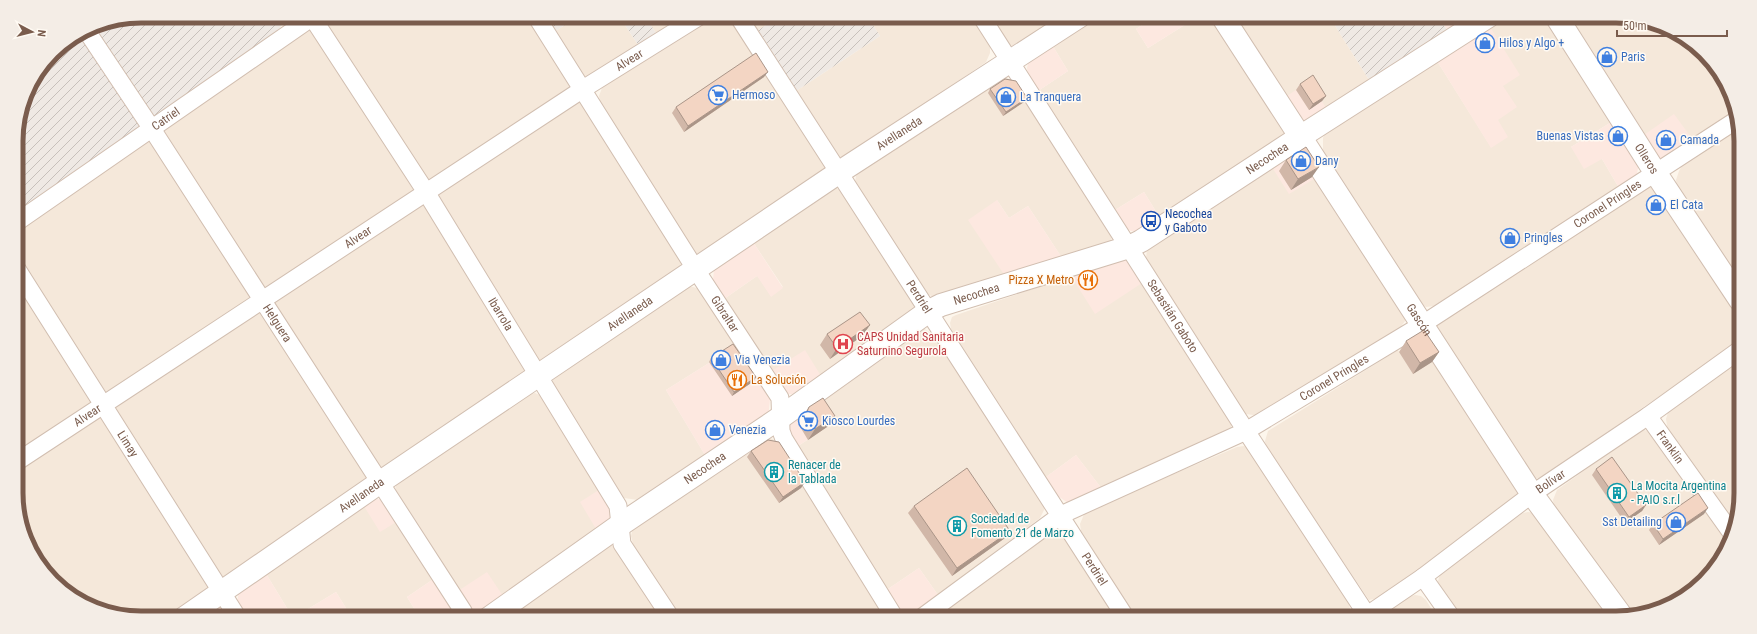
<svg xmlns="http://www.w3.org/2000/svg" width="1757" height="634" font-family="'Roboto Condensed',sans-serif">
<style>
.residential{fill:#f5e8da}
.commercial{fill:#fde8e0}
.industrial{fill:url(#industrial-furrows)}
.lines{fill:none;stroke-linecap:round;stroke-linejoin:round}
.minor-casing{stroke:#d1beb0;stroke-width:19}
.tertiary-casing{stroke:#d1beb0;stroke-width:24}
.minor{stroke:#fff;stroke-width:17}
.tertiary{stroke:#fff;stroke-width:22}
.wall{fill:#d1b7a8}
.shaded-wall{fill:#aa9588}
.building{fill:#f3d5c3;stroke:#aa9588}
.labels{text-anchor:middle;dominant-baseline:central;stroke-width:3;stroke-linejoin:round;paint-order:stroke}
.shop-label{font-size:12px;fill:#366cbe;stroke:#fffaf3;text-anchor:start}
.street-label{font-size:12px;fill:#7a5c4d;stroke:#fffaf3}
.transit-label{font-size:12px;fill:#164399;stroke:#fffaf3;text-anchor:start}
.food-label{font-size:12px;fill:#c56008;stroke:#fffaf3;text-anchor:end}
.health-label{font-size:12px;fill:#be3a42;stroke:#fffaf3;text-anchor:start}
.culture-label{font-size:12px;fill:#0d838f;stroke:#fffaf3;text-anchor:start}
.rim{fill:none;stroke:#7a5c4d;stroke-width:5}
</style>
<defs>
<pattern id="industrial-furrows" width="10" height="10" patternUnits="userSpaceOnUse"><rect width="10" height="10" fill="#efe9e4"/><path d="M-1 1l2-2M0 10L10 0M9 11l2-2" fill="none" stroke="#c7c0bb"/></pattern>
</defs>
<rect width="100%" height="100%" fill="#fdf6ec"/>
<path class="residential" d="M306,16h222l153,240v8l-4,9 -509,345h-27l-40,-7 -54,-36 -29,-58 -1,-288z
M579,16h40l19,29 -51,32 -3,-1 -30,-44z
M645,16h37l-26,17z
M707,16h25l93,149 1,3 -124,86h-4l-7,-4 -91,-149 -1,-5 3,-8z
M751,16h29l-23,15 -8,-13z
M867,16h104l19,29v8l-4,9 -136,94 -11,1 -4,-2 -39,-64 84,-55z
M988,16h75l-45,29 -5,1 -5,-1z
M1093,16h63l-20,13 12,19 51,-32h15l72,117 -126,85 -16,-26 -29,18 -77,-119 30,-20 -17,-28z
M1231,16h98l42,67 -43,28 -44,-13z
M1506,16h38l69,105 -42,26 31,12 17,29 -185,118 -8,1 -3,-2 -100,-153v-14l2,-5 112,-72 54,86 12,-61 -13,-59z
M1562,16h54l40,7 54,36 21,34 6,19 -44,28 -52,-3z
M1004,77l10,4 98,156 -3,9 -45,15 -36,-55 -19,12 -12,-18 10,79 -69,20 -11,-5 -72,-112 1,-6 4,-7z
M1740,126v143l-9,6 -54,-87 -1,-8 3,-9 5,-9z
M1270,164l49,12 87,139 -1,6 -5,7 -142,87h-5l-7,-1 -5,-3 -92,-145 -3,-8 1,-9z
M1653,184l87,127 1,29 -199,137 -7,2 -99,-149 2,-8z
M830,188h6l5,2 75,116 -3,6 -92,64 -51,-4 -46,-73 33,-23 26,11 -30,-45z
M1071,276l74,5 87,139 -1,9 -129,60 -26,-34 -30,22 -94,-143 -2,-11 2,-6 4,-2z
M687,287h6l7,2 36,57 -70,44 39,65 -62,43 -5,2 -14,-2 -71,-112v-8z
M923,328l8,5 113,168 1,7 -5,10 -102,77 -19,-27 -34,23 -90,-143 32,-21 -14,-22z
M1398,350l15,23 23,-13 82,131v6l-4,5 -135,96 -10,2 -103,-153 -1,-6 3,-10z
M1741,359v134l-6,34 -67,-95 -2,-13 3,-10z
M535,393l9,4 58,91 -3,46 -94,65 -47,-8 -63,-97 1,-12 134,-88z
M1644,430l6,1 80,111 -10,21 -28,29 -35,19 -28,6 -74,-104 -2,-13 4,-10 81,-58z
M768,437l5,2 5,5 112,174h-210l-47,-74 -2,-8 2,-9z
M1244,446l6,3 99,155 2,10 -2,4h-213l-55,-87 -1,-7 5,-12 152,-65z
M362,503l36,18 37,57 -28,19 13,21h-90l16,-10 -10,-16 -43,26 -28,-46z
M1528,512l6,1 77,105h-154l-19,-30v-7l3,-10 82,-58z
M1058,527l62,91h-192z
M608,545h4l5,5 45,68h-158z
M1415,595l6,1 5,4 11,18h-58l28,-21z"/>
<path class="commercial" d="M1156,16h43l-51,32 -12,-19z
M1438,16h36l-25,17z
M1490,27l30,48 -17,11 14,21 -19,13 10,17 -17,11 -54,-87z
M1051,43l17,28 -30,20 -10,-15 -1,-8 2,-8z
M1309,81l19,30 -26,12 -18,-25z
M1674,114l19,26 -27,18 -6,1 -6,-1 -13,-21z
M1613,121l26,41 -2,12 -3,4 -15,10 -17,-29 -18,10 -13,-22z
M1300,149l19,27 -30,18 -19,-30z
M1144,192l16,26 -20,13h-9l-4,-2 -12,-19z
M997,200l12,18 19,-12 36,55 -57,18 -39,-59z
M753,242l30,46 -12,9 -14,-21 -33,23 -10,-15 -1,-4 1,-11z
M1120,259l8,2 17,20 -50,33 -24,-38z
M736,346l34,53 -1,11 -2,4 -62,41 -39,-65z
M805,350l16,26 -29,18h-6l-16,-22z
M813,405l14,22 -32,21 -8,-19 3,-8z
M1076,455l26,34 -31,14h-3l-10,-7 -12,-19z
M602,488l6,10 4,19 -13,17 -19,-32z
M379,499l4,1 15,21 -18,11 -18,-29 4,-3z
M919,568l19,27 -25,17 -10,1 -4,-2 -14,-20z
M265,572l28,46 43,-26 10,16 -16,10h-83l-10,-16 2,-11z
M487,572l18,27 -23,13h-7l-5,-3 -12,-18z
M435,578l25,40h-40l-13,-21z
M216,607l4,1 8,10h-34z"/>
<path class="industrial" d="M141,16h144v3l-7,12 -261,180 -1,-79 13,-47 29,-38 35,-22z
M544,16h35l-25,16z
M619,16h26l11,17 -18,12z
M780,16h43l3,4 6,-4h35l13,20 -84,55 -39,-60z
M1329,16h109l11,17 -78,50z"/>
<g class="lines">
<g class="minor-casing">
<g id="minor">
<path id="s1" d="M536,16l160,254 84,128 1,33 3,8 111,179"/>
<path id="s2" d="M738,16l388,602"/>
<path id="s3" d="M981,16l265,415 121,184"/>
<path id="s4" d="M312,17l114,175 192,314 4,38 49,74"/>
<path id="s5" d="M86,30l66,99 311,482 3,7"/>
<path id="s6" d="M17,222l297,-206"/>
<path id="s7" d="M17,269l221,349"/>
<path id="s8" d="M1648,416l85,119"/>
<path id="s9" d="M18,461l565,-372 117,-73"/>
<path d="M1423,577l29,41"/>
<path id="s10" d="M921,618l140,-103 185,-84 177,-107 315,-205"/>
<path id="s11" d="M1363,618l60,-41 109,-83 116,-78 93,-67"/>
</g>
</g>
<g class="tertiary-casing">
<g id="tertiary">
<path id="s12" d="M1222,16l310,478 91,124"/>
<path id="s13" d="M1556,16l99,156 85,128"/>
<path id="s14" d="M184,618l195,-135 459,-310 242,-157"/>
<path id="s15" d="M489,618l131,-93 161,-108 148,-106 12,-6 188,-58 12,-6 159,-104 189,-121"/>
</g>
</g>
<use href="#minor" class="minor"/>
<use href="#tertiary" class="tertiary"/>
</g>
<path class="wall" d="M764,77l-80,55 -12,-19 4,-6z
M1300,84l26,12 -4,5 -13,9 -13,-20z
M990,89l34,13 -21,14 -15,-23z
M1286,160l26,17 -21,13 -12,-19z
M870,325l-8,11 -32,23 -10,-14 7,-11z
M1406,341l33,11 -7,10 -19,12 -14,-22z
M711,358l43,23 -22,15 -23,-34z
M809,407l18,20 -19,13 -9,-15 2,-7z
M751,451l54,31 -4,6 -22,15 -32,-46z
M1596,469l50,36 -4,6 -17,12 -33,-48z
M914,506l96,25 -5,7 -53,38 -44,-63z
M1704,514l-45,31 -10,-15 4,-6z"/>
<path class="shaded-wall" d="M768,72l-4,5 -80,55 4,-6z
M1326,96l-4,5 -13,9 4,-6z
M1027,98l-3,4 -21,14 3,-4z
M1319,167l-7,10 -21,13 7,-11z
M870,325l-8,11 -32,23 7,-11z
M1439,352l-7,10 -19,12 7,-11z
M756,377l-2,4 -22,15 2,-4z
M835,416l-8,11 -19,13 7,-11z
M805,482l-4,6 -22,15 4,-6z
M1646,505l-4,6 -17,12 4,-6z
M1708,508l-4,6 -45,31 4,-6z
M1010,531l-5,7 -53,38 5,-8z"/>
<path class="building" d="M756,53l12,19 -80,54 -12,-19z
M1313,75l13,21 -13,8 -13,-20z
M1005,79l11,2 11,17 -21,14 -16,-23z
M1306,147l13,20 -21,12 -12,-19z
M860,312l10,13 -33,23 -10,-14z
M1424,330l15,22 -19,11 -14,-22z
M733,344l23,33 -22,15 -23,-34z
M823,398l12,18 -20,13 -9,-15 3,-7z
M768,440l11,2 26,40 -22,15 -32,-46z
M1612,457l34,48 -17,12 -33,-48z
M967,468l43,63 -53,37 -43,-62z
M1698,493l10,15 -45,31 -10,-15z"/>
<defs>
<g id="shop-ring" transform="scale(1)"><circle r="9.5" fill="#fffaf3" stroke="#3f7fe0" stroke-width="1.5"/><path d="M-5-2.5h2.3a2.7 3.5 0 0 1 5.4 0H5L5.5 6h-11ZM-1.5-2.5h3a1.5 2.3 0 0 0-3 0Z" fill="#3f7fe0"/></g>
<g id="supermarket-ring" transform="scale(1)"><circle r="9.5" fill="#fffaf3" stroke="#3f7fe0" stroke-width="1.5"/><path d="M-6-5.5h2.5l.6 2H6L4.5 2H-2.5L-4.4-4H-6ZM-1.5 3.2a1.3 1.3 0 1 0 .1 0ZM3 3.2a1.3 1.3 0 1 0 .1 0Z" fill="#3f7fe0"/></g>
<g id="bus-ring" transform="scale(1)"><circle r="9.5" fill="#fffaf3" stroke="#1a4fb4" stroke-width="1.5"/><path d="M-5-6H5V4H4V6H2V4H-2V6H-4V4H-5ZM-3.5-4V0h7V-4ZM-3.5 1.2v1.5H-2V1.2ZM2 1.2v1.5H3.5V1.2Z" fill="#1a4fb4"/></g>
<g id="restaurant-ring" transform="scale(1)"><circle r="9.5" fill="#fffaf3" stroke="#e8710a" stroke-width="1.5"/><path d="M-5-6h1v4h1v-4h1v4h1v-4h1v5L-1.5 .5V6h-2V.5L-5-1ZM5-6V6H3V1.5H1.5Q1.5-4 5-6Z" fill="#e8710a"/></g>
<g id="hospital-ring" transform="scale(1)"><circle r="9.5" fill="#fffaf3" stroke="#e0444e" stroke-width="1.5"/><path d="M-5-5h3v3.5h4V-5h3V5h-3V1.5h-4V5h-3Z" fill="#e0444e"/></g>
<g id="building-ring" transform="scale(1)"><circle r="9.5" fill="#fffaf3" stroke="#0f9aa8" stroke-width="1.5"/><path d="M-4-6H4V6H1V3H-1V6H-4ZM-2.5-4.3h1.7v1.8h-1.7ZM.8-4.3h1.7v1.8H.8ZM-2.5-1h1.7V.8h-1.7ZM.8-1h1.7V.8H.8Z" fill="#0f9aa8"/></g>
</defs>
<g fill-rule="evenodd">
<use href="#shop-ring" x="1485" y="43"/>
<use href="#shop-ring" x="1607" y="57"/>
<use href="#supermarket-ring" x="718" y="95"/>
<use href="#shop-ring" x="1006" y="97"/>
<use href="#shop-ring" x="1618" y="136"/>
<use href="#shop-ring" x="1666" y="140"/>
<use href="#shop-ring" x="1301" y="161"/>
<use href="#shop-ring" x="1656" y="205"/>
<use href="#bus-ring" x="1151" y="221"/>
<use href="#shop-ring" x="1510" y="238"/>
<use href="#restaurant-ring" x="1088" y="280"/>
<use href="#hospital-ring" x="843" y="344"/>
<use href="#shop-ring" x="721" y="360"/>
<use href="#restaurant-ring" x="737" y="380"/>
<use href="#supermarket-ring" x="808" y="421"/>
<use href="#shop-ring" x="715" y="430"/>
<use href="#building-ring" x="774" y="472"/>
<use href="#building-ring" x="1617" y="493"/>
<use href="#shop-ring" x="1676" y="522"/>
<use href="#building-ring" x="957" y="526"/>
</g>
<g class="labels">
<g class="shop-label">
<text x="1499" y="43">Hilos y Algo +</text>
<text x="1621" y="57">Paris</text>
<text x="732" y="95">Hermoso</text>
<text x="1020" y="97">La Tranquera</text>
<text x="1604" y="136" text-anchor="end">Buenas Vistas</text>
<text x="1680" y="140">Camada</text>
<text x="1315" y="161">Dany</text>
<text x="1670" y="205">El Cata</text>
<text x="1524" y="238">Pringles</text>
<text x="735" y="360">Via Venezia</text>
<text x="822" y="421">Kiosco Lourdes</text>
<text x="729" y="430">Venezia</text>
<text x="1662" y="522" text-anchor="end">Sst Detailing</text>
</g>
<g class="street-label">
<text stroke="none"><textPath href="#s9" startOffset="731">Alvear</textPath></text>
<text stroke="none"><textPath href="#s6" startOffset="181">Catriel</textPath></text>
<text stroke="none"><textPath href="#s14" startOffset="864">Avellaneda</textPath></text>
<text stroke="none"><textPath href="#s15" startOffset="911">Necochea</textPath></text>
<text stroke="none"><textPath href="#s13" startOffset="169">Olleros</textPath></text>
<text stroke="none"><textPath href="#s10" startOffset="804">Coronel Pringles</textPath></text>
<text stroke="none"><textPath href="#s9" startOffset="407">Alvear</textPath></text>
<text stroke="none"><textPath href="#s15" startOffset="587">Necochea</textPath></text>
<text stroke="none"><textPath href="#s2" startOffset="334">Perdriel</textPath></text>
<text stroke="none"><textPath href="#s4" startOffset="352">Ibarrola</textPath></text>
<text stroke="none"><textPath href="#s14" startOffset="540">Avellaneda</textPath></text>
<text stroke="none"><textPath href="#s1" startOffset="353">Gibraltar</textPath></text>
<text stroke="none"><textPath href="#s3" startOffset="356">Sebastián Gaboto</textPath></text>
<text stroke="none"><textPath href="#s12" startOffset="362">Gascón</textPath></text>
<text stroke="none"><textPath href="#s5" startOffset="350">Helguera</textPath></text>
<text stroke="none"><textPath href="#s10" startOffset="480">Coronel Pringles</textPath></text>
<text stroke="none"><textPath href="#s9" startOffset="83">Alvear</textPath></text>
<text stroke="none"><textPath href="#s7" startOffset="207">Limay</textPath></text>
<text stroke="none"><textPath href="#s8" startOffset="38">Franklin</textPath></text>
<text stroke="none"><textPath href="#s15" startOffset="263">Necochea</textPath></text>
<text stroke="none"><textPath href="#s11" startOffset="232">Bolívar</textPath></text>
<text stroke="none"><textPath href="#s14" startOffset="216">Avellaneda</textPath></text>
<text stroke="none"><textPath href="#s2" startOffset="658">Perdriel</textPath></text>
</g>
<g class="transit-label">
<text x="1165" y="214">Necochea<tspan x="1165" dy="14">y Gaboto</tspan></text>
</g>
<g class="food-label">
<text x="1074" y="280">Pizza X Metro</text>
<text x="751" y="380" text-anchor="start">La Solución</text>
</g>
<g class="health-label">
<text x="857" y="337">CAPS Unidad Sanitaria<tspan x="857" dy="14">Saturnino Segurola</tspan></text>
</g>
<g class="culture-label">
<text x="788" y="465">Renacer de<tspan x="788" dy="14">la Tablada</tspan></text>
<text x="1631" y="486">La Mocita Argentina<tspan x="1631" dy="14">- PAIO s.r.l</tspan></text>
<text x="971" y="519">Sociedad de<tspan x="971" dy="14">Fomento 21 de Marzo</tspan></text>
</g>
</g>
<path d="M0 0H1757V634H0ZM141 23H1616A118 118 0 0 1 1734 141V493A118 118 0 0 1 1616 611H141A118 118 0 0 1 23 493V141A118 118 0 0 1 141 23Z" fill="#f4ede6" fill-rule="evenodd"/>
<path class="rim" d="M141 23H1616A118 118 0 0 1 1734 141V493A118 118 0 0 1 1616 611H141A118 118 0 0 1 23 493V141A118 118 0 0 1 141 23Z"/>
<g transform="translate(32 32) rotate(97)" stroke="#fffaf3" stroke-width="3" paint-order="stroke">
<path d="M0-3L7 15L0 10L-7 15Z" fill="#7a5c4d"/>
<text y="-6" font-size="11" font-weight="bold" text-anchor="middle" fill="#7a5c4d">N</text>
</g>
<path d="M1617 30v6h110v-6" fill="none" stroke="#7a5c4d" stroke-width="2"/>
<text x="1623" y="30" font-size="12" fill="#7a5c4d" stroke="#fffaf3" stroke-width="3" paint-order="stroke">50 m</text>
</svg>
